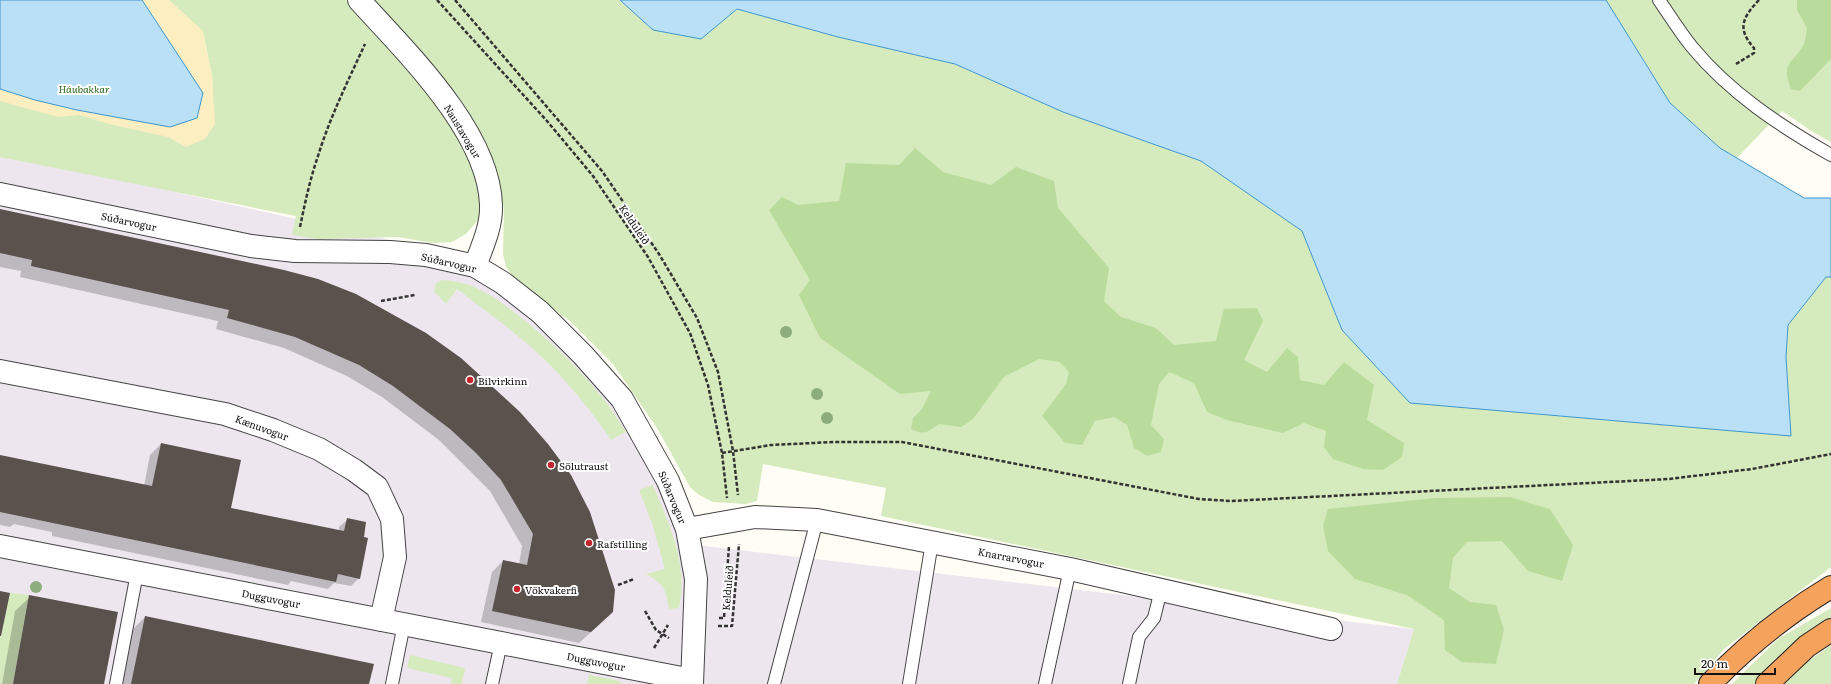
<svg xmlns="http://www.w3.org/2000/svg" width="1831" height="684" font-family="Literata,serif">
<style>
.industrial{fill:#eee6ef}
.green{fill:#d5ebbd}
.forest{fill:#b9dc9c}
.sand{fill:#fbeec1}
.water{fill:#b9e0f7;stroke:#3f96cf}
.shadow{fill:#0003}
.building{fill:#5a524d}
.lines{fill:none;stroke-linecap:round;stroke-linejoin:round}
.lane-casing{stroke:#444;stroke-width:14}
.street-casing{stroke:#444;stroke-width:24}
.highway-casing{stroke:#222;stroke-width:24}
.path{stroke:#333;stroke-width:2.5;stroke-dasharray:4 2;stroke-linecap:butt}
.lane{stroke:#fff;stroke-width:12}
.street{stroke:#fff;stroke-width:22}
.highway{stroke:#f5a25d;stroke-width:22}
.tree{fill:#8dad7f}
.poi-dot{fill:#c4262e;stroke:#fff;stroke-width:1.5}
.labels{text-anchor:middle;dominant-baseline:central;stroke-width:4;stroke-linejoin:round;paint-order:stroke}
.park-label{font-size:10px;font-style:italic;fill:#2f6b1f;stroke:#fff}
.street-label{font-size:10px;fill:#111;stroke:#fff}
.poi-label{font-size:10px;fill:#111;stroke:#fff;text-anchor:start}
</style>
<rect width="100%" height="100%" fill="#fffdf5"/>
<path class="industrial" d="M0,153l445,99 156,119 95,174 718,84 -17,55h-1384l16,-88 -19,-3 -10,46z"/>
<path class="green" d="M0,0h111l102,90 -1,-14 -9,-44 -34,-32h177l103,114 27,47 6,35 -3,23 -13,15 -14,8 -20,1 -34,-6 -80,2 -26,-4 4,-19 -296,-59z
M373,0h247l33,30 48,9 36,-30 101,28 117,27 108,48 138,49 101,70 40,99 449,106 -5,-79 2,-32 38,-48h5v290l-107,82 -30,35h-297l17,-55 -533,-113 5,-28 -123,-24 -6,37 -12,3 -32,-2 -14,-7 -9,-8 -33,-59 -44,-64 -42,-42 -57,-44 -8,-11 -3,-13 1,-46 -12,-50 -29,-55z
M1606,0h225v142l-18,-10 -31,-21 -45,47 -17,-10 -50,-45z
M442,280c10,1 20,2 30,6 39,16 104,77 130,111 9,11 16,23 24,35l-15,8c-19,-28 -40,-54 -64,-78 -27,-27 -59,-49 -90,-73l-11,15 -12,-13 2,-8z
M653,485c16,39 36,80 26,123l-10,1c-3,-20 -5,-25 -23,-35l19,-5 -13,-46 -13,-33z
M10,593l19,2 -16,89h-13v-45z
M1831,608v14l-56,37 -19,25h-24l46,-45z
M1831,645v39h-50l5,-7z
M410,655l55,13 -3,16h-11l1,-6 -45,-10z
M589,675l27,5 8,4h-37z"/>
<path class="forest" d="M1797,0h34v59l-31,32 -9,-2c-11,-27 3,-26 13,-45 2,-5 2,-11 3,-16l-10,-18z
M915,148l28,24 48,13 25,-18 38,14 4,27 51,60 -5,33 17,16 35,11 18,17 42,-4 8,-32 33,-1 6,13 -19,39 23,12 20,-24 11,9 2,23 24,5 20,-23 30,23 -7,35 37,23 -2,14 -19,13 -20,-1 -30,-10 -9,-12 2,-16 -22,-8 -21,10 -56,-13 -20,-8 -13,-29 -25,-11 -10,12 -8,41 13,14 -3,13 -14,4 -13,-8 -7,-23 -13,-8 -19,4 -13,24 -17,-2 -23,-27 24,-32 3,-12 -9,-10 -21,-3 -35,18 -31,42 -12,8 -22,-3c-12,9 -15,11 -28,5l2,-11 9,-9 9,-18 -31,3 -80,-56 -21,-43 11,-15 -41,-70 13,-13 16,8 41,-4 7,-38 53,2z
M1510,497l40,12 23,36 -11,36 -34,-10 -26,-30 -35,1 -14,16 -4,30 21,14 26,3 8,25 -8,34 -34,-2 -17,-12 -1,-30 -37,-25 -52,-16 -27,-28 -5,-25 5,-17 108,-11z"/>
<path class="sand" d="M142,0h27l34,31 9,45 3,48 -10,15 -19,8 -18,-10 -59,-13 -29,-9 -22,2 -58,-16v-12c56,18 113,28 170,38l33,-34z"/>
<path class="water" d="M0,0h142l61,93 -6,25 -27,9 -93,-17 -42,-10 -35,-11z
M620,0h986l64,103 50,45 84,50h27v79h-5l-38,48 -2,32 5,79 -381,-33 -68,-73 -40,-99 -101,-70 -138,-49 -108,-48 -117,-27 -101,-28 -36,30 -48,-9z"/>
<path class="shadow" d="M0,210l426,123 175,290 -22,20 -98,-21 11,-50 11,-11 16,3 3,-18 -32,-55 -51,-51 -57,-43 -35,-21 -63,-28 -68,-19 2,-8 -198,-44 1,-6 -21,-4z
M161,444l69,64 109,23v-4l8,-7 12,58 -8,8 -17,-3 -6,6 -37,-8 -3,4 -236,-49v-4l-38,-8 -4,3 -10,-2v-69l144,30 6,-31z
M30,597l73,87h-101l13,-73z
M145,617l223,67h-248l11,-53z"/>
<path class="building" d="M0,209l284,61 34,9 38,15 70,39 35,25 59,54 28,32 23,31 19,37 25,78 -2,22 -22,20 -99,-21 11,-51 24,5 6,-31 -32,-54 -25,-27 -26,-24 -57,-43 -34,-21 -64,-28 -68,-19 2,-8 -198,-44 1,-6 -32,-7z
M161,443l80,17 -10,48 113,23 3,-13 19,4 -2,15 4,1 -8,41 -22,-5 -2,8 -336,-70v-57l152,31z
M0,591l10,2 -9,43h-1z
M29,595l89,17 -14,72h-91z
M145,616l229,48 -5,20h-238z"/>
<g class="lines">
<g class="lane-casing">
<path id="lane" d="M1659,0c11,16 21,32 33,47 38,46 88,79 139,108
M116,684l21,-111
M392,684l12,-60
M492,684l9,-41
M774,684l43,-164
M909,684l23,-142
M1045,684l25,-115
M1129,684l10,-47 15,-19 7,-28"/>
</g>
<g class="street-casing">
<path id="street" d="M359,0c47,52 130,132 132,205 1,21 -9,42 -16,61
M0,194l251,52 44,5 95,1 36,3 49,11 28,17 37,29 43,43 39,44 46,82 19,48 9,50 -4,105
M0,371l225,43 48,16 46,19 35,21 23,17 15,32 3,38 -14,63
M687,529l68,-12 62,3 253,49 261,60
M0,546l692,134"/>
</g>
<g class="highway-casing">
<path id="highway" d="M1710,684c36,-38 76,-70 121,-97
M1767,684l40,-38 24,-16"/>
</g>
<path class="path" d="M437,0l110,121 46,55 55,81 42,76 18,52 14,68 5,45
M455,0l147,171 57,83 38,64 21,54 15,79 5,44
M1736,64l18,-11v-5c-17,-19 -12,-30 5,-48
M300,227c5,-24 10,-48 18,-71 12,-39 30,-75 47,-112
M381,301l34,-6
M722,453l49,-8 63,-3h68l297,57 32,2 438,-22 83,-10 79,-15
M618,585l16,-6
M645,611l11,19 13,8
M719,618h5l5,-72
M718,626h14l7,-82
M654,648l14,-23"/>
<use href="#lane" class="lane"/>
<use href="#street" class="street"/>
<use href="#highway" class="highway"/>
</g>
<g class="tree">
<circle cx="786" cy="332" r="6"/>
<circle cx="817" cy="394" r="6"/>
<circle cx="827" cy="418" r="6"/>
<circle cx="36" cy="587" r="6"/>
</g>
<g class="poi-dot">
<circle cx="470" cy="380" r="4"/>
<circle cx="551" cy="465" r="4"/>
<circle cx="589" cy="543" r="4"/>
<circle cx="517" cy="589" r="4"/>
</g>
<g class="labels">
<g class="park-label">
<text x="84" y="88">Háubakkar</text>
</g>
<g class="street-label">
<text transform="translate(463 131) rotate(59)">Naustavogur</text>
<text transform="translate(129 221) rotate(12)">Súðarvogur</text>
<text transform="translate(635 224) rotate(56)">Kelduleið</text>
<text transform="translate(449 262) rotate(13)">Súðarvogur</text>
<text transform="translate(262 427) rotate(20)">Kænuvogur</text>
<text transform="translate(673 497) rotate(67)">Súðarvogur</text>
<text transform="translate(1011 557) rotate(11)">Knarrarvogur</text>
<text transform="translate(727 588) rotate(-85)">Kelduleið</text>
<text transform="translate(271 598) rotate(11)">Dugguvogur</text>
<text transform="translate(596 661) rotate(11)">Dugguvogur</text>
</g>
<g class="poi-label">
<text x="478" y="380">Bílvirkinn</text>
<text x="559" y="465">Sölutraust</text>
<text x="597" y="543">Rafstilling</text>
<text x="525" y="589">Vökvakerfi</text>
</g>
</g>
<path d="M1695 668v6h80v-6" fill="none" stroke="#111111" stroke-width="2"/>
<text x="1701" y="668" font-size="12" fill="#111111" stroke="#ffffff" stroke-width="3" paint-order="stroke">20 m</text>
</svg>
